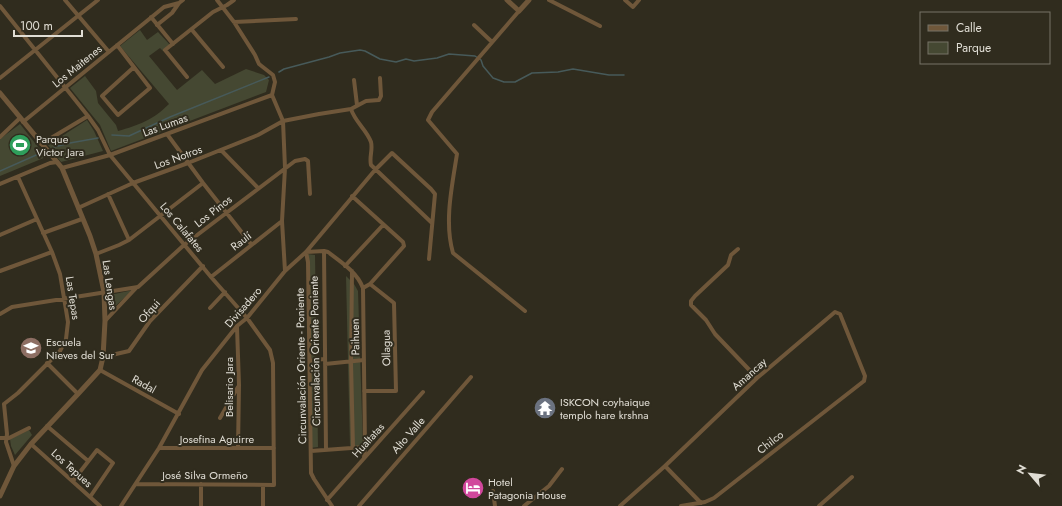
<svg xmlns="http://www.w3.org/2000/svg" width="1062" height="506" font-family="Jost,sans-serif">
<style>
.green{fill:#454832}
.lines{fill:none;stroke-linecap:round;stroke-linejoin:round}
.stream{stroke:#475a5a;stroke-width:1.5}
.minor{stroke:#6f573a;stroke-width:4}
.tertiary{stroke:#6f573a;stroke-width:5}
.labels{text-anchor:middle;dominant-baseline:central;stroke-width:4;stroke-linejoin:round;paint-order:stroke}
.street-label{font-size:11px;fill:#e0ddd4;stroke:#302c1e}
.poi-label{font-size:11px;fill:#e0ddd4;stroke:#302c1e;text-anchor:start}
</style>
<rect width="100%" height="100%" fill="#302c1e"/>
<path class="green" d="M140,30l7,10 11,-8 12,13 -7,6 -3,-3 -11,8 28,34 25,-20 13,14 31,-15 18,6 5,5 -3,12 -155,59 -11,-26 -30,-37 15,-12 11,15 2,12 18,22 2,6c21,-6 35,-11 51,-27l-49,-58z
M87,120l7,11 9,20 -42,11 -13,-17z
M20,124l26,33 -46,19v-37z
M307,254l8,1 3,192 -8,1z
M346,276l8,8 4,7 5,156h-13z
M133,290l-22,20 -1,-15z
M29,430l3,5 -17,20 -4,-9 -1,-7z"/>
<g class="lines">
<path class="stream" d="M279,72l5,-3 45,-12 11,-4 20,-3 5,1 15,8 16,3 10,-3 8,2 23,-3 12,-4 26,2 6,4 2,6 10,12 11,4h11l17,-9 26,-1 15,-3 36,6h15
M112,135l17,1 41,-19 99,-40
M54,147l16,-4 28,-5
M0,171l43,-19"/>
<path class="minor" d="M65,0l44,52
M217,0l17,22 21,33 4,9 14,11 2,7 -3,13
M549,0l51,26
M625,0l8,7 6,-7
M0,6l88,110 10,14 12,25 101,122 36,41 23,32 3,13 1,122 -138,-1
M519,11l-87,101 -4,8 29,34c-5,32 -13,68 -4,99l72,58
M151,17l22,27
M234,22l62,-3
M157,25l15,-12 7,-10
M474,25l18,17
M192,30l31,37
M117,45l33,43 -32,27 -16,-19 32,-29
M187,77l-22,-27 48,-38 14,-7 7,-5
M0,78l98,-78
M354,80l3,25
M272,95l11,26 2,47 -3,53 3,50
M351,109c4,13 16,21 20,33 2,8 -2,15 0,23l61,58
M23,122l141,-115 15,-4 4,-3
M167,134l36,49 48,61
M0,137l20,-19
M41,144l47,-28
M221,150l37,38
M62,168l48,-13 162,-60
M0,184l50,-21 7,-1
M108,194l21,46
M352,196l51,46 1,4 -34,38 -7,4
M78,208l55,-25 55,-20 70,-28 25,-14 36,-7 32,-5 15,-8 13,-1 2,-4 -1,-18
M43,233l39,-14
M0,235l37,-16
M738,249l-7,6 -3,10 -33,31 -4,5v4l15,15 9,14 42,44
M324,251l2,199
M96,254l23,-9 10,-5 74,-57
M345,266l38,-41
M0,271l52,-19
M352,271l-1,91 2,86
M211,277l71,-56
M210,308l15,-16
M0,314l12,-7 126,-20 46,-42 111,-84 10,-2 3,2 2,33
M105,321l32,-34
M237,327l2,58 -1,63
M103,357l26,-6 21,-30 53,-55
M310,361l14,-2
M47,363l31,31
M325,364l39,-4
M100,370l79,44
M364,391h32l-2,-88 -24,-19
M4,404l14,-11 42,-42 6,-12 2,-17 -8,-48 -8,-22 -34,-75
M4,404l3,30 -1,8 8,24
M220,418l18,-31
M47,426l40,34
M0,438h9l20,-10
M31,444l69,62
M159,448h115
M311,451l54,-4
M665,466l36,37
M73,481l24,-31 16,13 -23,34
M263,485v21
M493,491l2,15
M327,500l96,-108
M121,506l38,-58 43,-78 35,-44 10,-8 38,-47 21,-19 69,-82 17,-17 39,36 4,5 -6,65
M201,506v-22
M332,506l-18,-27 -3,-6 -3,-211 -2,-10 18,-1 4,1c13,10 29,20 35,36l2,159 -1,11
M359,506l112,-129
M524,506l25,-20 13,-17
M620,506l45,-40 92,-88 78,-66 5,2 25,62 -1,5 -150,117 -9,4 -24,4
M819,506l33,-29"/>
<path class="tertiary" d="M507,0l12,11 10,-11
M0,93l62,75 28,68 6,18 8,38 1,29 -2,36 -3,13 -22,24 -47,50 -17,22 -14,30"/>
</g>
<defs>
<g id="stadium-disc" transform="scale(1.15)"><circle r="9.5" fill="#2e9e5b" stroke="#302c1e"/><path d="M0-5a6.5 5 0 1 0 0 10a6.5 5 0 1 0 0-10ZM-3.5-1.8h7v3.6h-7Z" fill="#fff"/></g>
<g id="school-disc" transform="scale(1.15)"><circle r="9.5" fill="#8d6e63" stroke="#302c1e"/><path d="M0-5L7-2L0 1L-7-2ZM-4 1L0 2.5L4 1V4Q0 6-4 4Z" fill="#fff"/></g>
<g id="temple-disc" transform="scale(1.15)"><circle r="9.5" fill="#6b7280" stroke="#302c1e"/><path d="M0-6L5-2H3V0L6.5 2.5H4V6H1.5V3h-3V6H-4V2.5H-6.5L-3 0V-2H-5Z" fill="#fff"/></g>
<g id="hotel-disc" transform="scale(1.15)"><circle r="9.5" fill="#d1479c" stroke="#302c1e"/><path d="M-6-4.5h1.5V1H6V5H4.5V3h-9V5H-6ZM-4 0a1.8 1.8 0 1 1 3.6 0ZM.5 0V-2.5h3Q6-2.5 6 0Z" fill="#fff"/></g>
</defs>
<g fill-rule="evenodd">
<use href="#stadium-disc" x="20" y="145"/>
<use href="#school-disc" x="31" y="348"/>
<use href="#temple-disc" x="545" y="408"/>
<use href="#hotel-disc" x="473" y="488"/>
</g>
<g class="labels">
<g class="street-label">
<text transform="translate(77 66) rotate(-39)">Los Maitenes</text>
<text transform="translate(165 125) rotate(-20)">Las Lumas</text>
<text transform="translate(178 157) rotate(-20)">Los Notros</text>
<text transform="translate(213 211) rotate(-38)">Los Pinos</text>
<text transform="translate(182 227) rotate(50)">Los Calafates</text>
<text transform="translate(241 241) rotate(-38)">Raulí</text>
<text transform="translate(110 285) rotate(82)">Las Lengas</text>
<text transform="translate(73 298) rotate(81)">Las Tepas</text>
<text transform="translate(243 307) rotate(-49)">Divisadero</text>
<text transform="translate(149 311) rotate(-49)">Ofqui</text>
<text transform="translate(355 337) rotate(-91)">Paihuen</text>
<text transform="translate(386 348) rotate(-91)">Ollagua</text>
<text transform="translate(315 351) rotate(-91)">Circunvalación Oriente Poniente</text>
<text transform="translate(301 366) rotate(-91)">Circunvalación Oriente - Poniente</text>
<text transform="translate(749 374) rotate(-42)">Amancay</text>
<text transform="translate(144 384) rotate(29)">Radal</text>
<text transform="translate(229 387) rotate(-90)">Belisario Jara</text>
<text transform="translate(408 435) rotate(-49)">Alto Valle</text>
<text x="217" y="439">Josefina Aguirre</text>
<text transform="translate(368 440) rotate(-48)">Hualtatas</text>
<text transform="translate(770 442) rotate(-38)">Chilco</text>
<text transform="translate(72 468) rotate(42)">Los Tepues</text>
<text x="205" y="475">José Silva Ormeño</text>
</g>
<g class="poi-label">
<text x="36" y="139">Parque<tspan x="36" dy="13">Victor Jara</tspan></text>
<text x="46" y="342">Escuela<tspan x="46" dy="13">Nieves del Sur</tspan></text>
<text x="560" y="402">ISKCON coyhaique<tspan x="560" dy="13">templo hare krshna</tspan></text>
<text x="488" y="482">Hotel<tspan x="488" dy="13">Patagonia House</tspan></text>
</g>
</g>
<rect x="920" y="12" width="130" height="52" fill="#302c1e" stroke="#767367"/>
<rect x="928" y="25" width="20" height="6" fill="#6f573a" stroke="#767367"/>
<text x="956" y="32" font-size="12" fill="#e0ddd4">Calle</text>
<rect x="928" y="42" width="20" height="12" fill="#454832" stroke="#767367"/>
<text x="956" y="52" font-size="12" fill="#e0ddd4">Parque</text>
<g transform="translate(1030 474) rotate(298)" stroke="#302c1e" stroke-width="3" paint-order="stroke">
<path d="M0-3L7 15L0 10L-7 15Z" fill="#e0ddd4"/>
<text y="-6" font-size="11" font-weight="bold" text-anchor="middle" fill="#e0ddd4">N</text>
</g>
<path d="M14 30v6h68v-6" fill="none" stroke="#e0ddd4" stroke-width="2"/>
<text x="20" y="30" font-size="12" fill="#e0ddd4" stroke="#302c1e" stroke-width="3" paint-order="stroke">100 m</text>
</svg>
